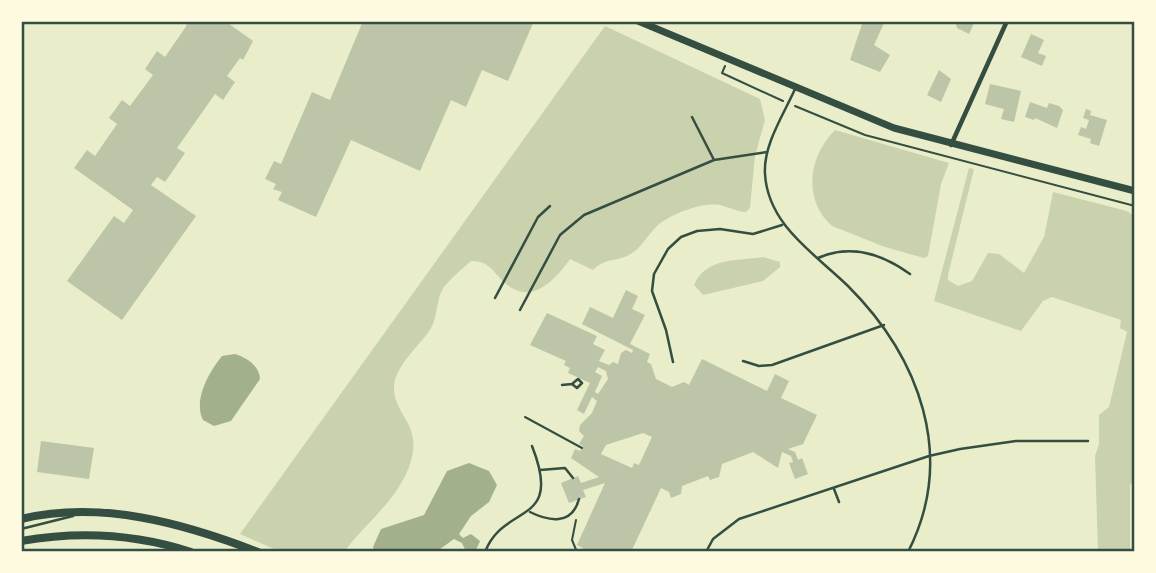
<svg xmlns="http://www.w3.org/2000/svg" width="1156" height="573" font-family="'Fira Sans Condensed',sans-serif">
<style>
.green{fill:#cad2ad}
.water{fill:#a3b18a}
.building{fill:#bcc5a7;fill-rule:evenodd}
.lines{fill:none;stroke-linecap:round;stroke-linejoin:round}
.path{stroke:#344e41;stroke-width:2}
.service{stroke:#344e41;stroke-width:2.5}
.minor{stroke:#344e41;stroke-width:4.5}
.secondary{stroke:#344e41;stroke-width:7}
.primary{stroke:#344e41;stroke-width:8}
.neatline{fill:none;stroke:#344e41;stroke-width:2.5}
</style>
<rect width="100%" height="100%" fill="#e9edc9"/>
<path class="green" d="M605,26l155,73 5,21 -10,36 -5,52 -4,4c-9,0 -17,-5 -26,-7 -19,-3 -48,9 -62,20 -11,10 -17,25 -31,31 -14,6 -22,2 -34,14l-23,-11c-14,20 -38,47 -64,25 -13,-11 -15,-23 -35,-23 -9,8 -20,17 -27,26 -8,11 -6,29 -13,41 -11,18 -35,36 -37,58 -1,31 31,37 15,81 -14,36 -43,55 -65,85h-63l-41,-18z
M835,130l114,33 -8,21 -13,72 -4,2 -39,-11 -53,-21c-30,-27 -23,-70 3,-96z
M969,168l5,1 -26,106v5l10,6 14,-5 16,-28 11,1 25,19 20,-36 9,-45 74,19 8,6v262l-5,6v67h-32l-3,-96 4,-12v-29l10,-8 18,-75 -7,-4 1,-8 -69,-23 -9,4 -22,30 -87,-30z
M763,257l17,5v5l-17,14 -60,14 -9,-10c12,-28 43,-24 69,-28z"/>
<path class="water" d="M235,354c12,4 24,11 25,25l-29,42 -17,5 -11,-6c-10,-20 6,-48 19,-64z
M469,463l20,8 8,14 -8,17 -18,14 -12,18 4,4 8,-4 9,7 -4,9 -10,2 -4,-9 -8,-4 -18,13h-62l-1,-5 8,-18 43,-14 23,-44z"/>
<path class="building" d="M182,21h43l28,20 -10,19 -3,-2 -13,18 8,6 -12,18 -8,-6 -38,54 8,5 -20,29 -8,-5 -6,8 45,31 -74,104 -55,-39 47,-65 10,7 9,-13 -59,-42 13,-18 8,6 22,-32 -8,-6 13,-18 8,6 23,-31 -8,-6 12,-18 8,6 22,-32z
M363,21h171l-26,60 -26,-11 -16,37 -15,-7 -31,71 -69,-31 -35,77 -38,-17 4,-8 -9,-3 3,-5 -11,-5 9,-18 7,3 31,-72 18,8z
M863,21h22l-11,24 16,10 -10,17 -30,-12z
M955,21h20l-6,13 -12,-6z
M1031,34l13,6 -6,13 8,3 -4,10 -21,-9z
M939,70l12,9 -10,23 -14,-7z
M990,84l31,7 -7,31 -13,-3 3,-10 -19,-5z
M1030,102l17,6 2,-5 10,3 4,4 -6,18 -22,-10 -1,2 -9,-3z
M1086,109l5,2 -1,4 17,5 -8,26 -9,-3 1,-4 -13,-4 3,-8 5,2 3,-9 -6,-2z
M626,290l12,6 -6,13 13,6 -15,29 20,10 -3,8 4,2 5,15 16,8 12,-5 5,3 13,-26 65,32 8,-17 14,7 -8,17 36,17 -14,29 -15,5 7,3 3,8 4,-2 6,16 -13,5 -6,-16 4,-1 -2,-6 -9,-4 -4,16 -25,-16 -31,12 -3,13 -9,3 -2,-4 -26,10 -1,8 -10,4 -2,-6 -8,-4 -30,64h-50l2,-4 -6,-3 28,-62 -22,7 3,7 -17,6 -8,-20 17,-7 3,7 18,-6 -28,-19 4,-9 5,2 3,-5 -4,-2 5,-8 -5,-5 1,-6 12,-12 5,-12 -5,-4 -8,17 -7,-4 13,-27 -22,-10 2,-5 -6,-3 2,-4 -36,-16 17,-32 50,23 -4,8 12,6 -6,11 10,4 4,-3 5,2 3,-11 5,-3 6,3 1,-3 -51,-26 8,-17 23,11zM598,367l8,4 2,8 -10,15 -3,-2 7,-16 -7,-4zM643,433l9,4 -13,28 -5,-2 -2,5 -31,-14 5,-9z
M41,441l53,7 -5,31 -52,-7z"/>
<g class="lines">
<path class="path" d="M725,66l-3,7 61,28
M795,106l70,29 270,71
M525,417l57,31
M576,520l-4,20 5,12"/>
<path class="service" d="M795,89c-11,25 -32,56 -30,85 3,51 49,79 83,112 71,71 109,170 60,266
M692,117l22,43
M818,258c32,-14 63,-5 92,16
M495,298l43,-81 12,-11
M520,310l40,-75 24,-20 130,-55 53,-8
M743,361l16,5 13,-1 112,-40
M673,362l-7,-32 -14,-39 2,-17 14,-25 13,-12 16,-6 23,-2 33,5 29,-9
M562,385l10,-1 5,4 5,-5 -4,-4 -6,5
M540,470l25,-2 8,10
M834,489l5,13
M530,512c18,9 42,14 49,-13
M21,529l52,-13
M485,552c19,-50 79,-25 47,-106
M706,552l7,-13 26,-20 190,-63 31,-7 56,-8h72"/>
<path class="minor" d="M951,145l56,-124"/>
<path class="secondary" d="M638,21l256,107 241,63"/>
<path class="primary" d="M21,519c80,-19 162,4 237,33
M21,541c57,-10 115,-7 170,11"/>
</g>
<rect width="1156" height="573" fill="none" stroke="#fefae0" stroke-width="46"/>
<rect x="23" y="23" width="1110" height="527" class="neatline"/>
</svg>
